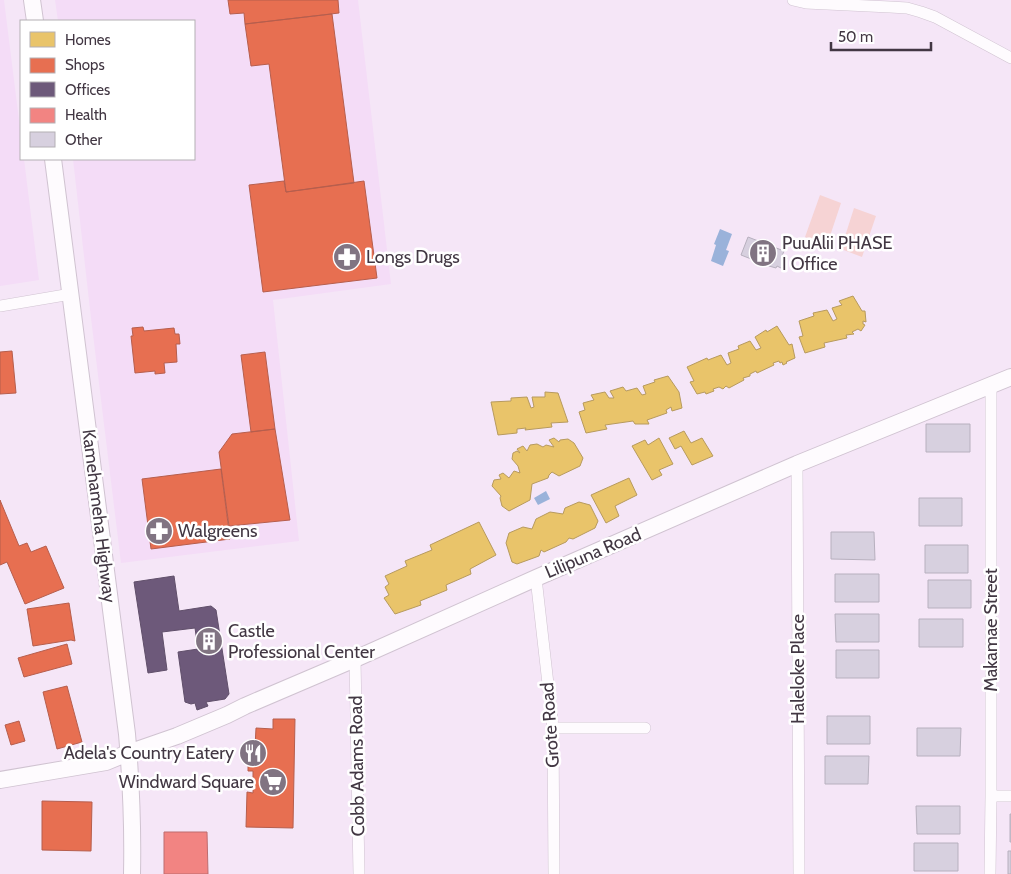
<svg xmlns="http://www.w3.org/2000/svg" width="1011" height="874" font-family="Cabin,sans-serif">
<style>
.built{fill:#f4dcf7}
.green{fill:#f6d3d4}
.water{fill:#9ab2da}
.homes{fill:#e9c46a;stroke:#b79a5e}
.shops{fill:#e76f51;stroke:#b65e4d}
.offices{fill:#6d597a;stroke:#604f6a}
.health{fill:#f28482;stroke:#bd6d6f}
.building{fill:#d7d0df;stroke:#b7b0be}
.lines{fill:none;stroke-linecap:round;stroke-linejoin:round}
.street-casing{stroke:#d0c3d1;stroke-width:12}
.secondary-casing{stroke:#d0c3d1;stroke-width:18}
.street{stroke:#fefbfe;stroke-width:11}
.secondary{stroke:#fefbfe;stroke-width:16}
.labels{text-anchor:middle;dominant-baseline:central;stroke-width:5;stroke-linejoin:round;paint-order:stroke}
.poi-label{font-size:18px;fill:#423743;stroke:#fff;text-anchor:start}
.street-label{font-size:18px;fill:#423743;stroke:#fff}
</style>
<rect width="100%" height="100%" fill="#f5e6f7"/>
<path class="built" d="M0,0h4l17,136v23h3l15,121 -39,6z
M55,0h303l33,284 -118,16 26,241 -178,22 -30,-245 -18,-159h121v-138h-136z"/>
<path class="green" d="M820,195l21,8 -14,42 -22,-8z
M854,208l22,8 -14,41 -21,-8z"/>
<path class="water" d="M720,229l12,5 -6,16 3,1 -6,15 -12,-5 5,-16 -2,-1z
M546,491l4,8 -12,6 -4,-7z"/>
<path class="homes" d="M853,296l9,15h3l1,11 -3,-1v3l2,1 -4,6 -3,-2 -6,3 2,2 -8,1 1,3 -23,5 1,4 -20,6 -6,-16 4,-1 -4,-15 15,-5 -1,-3 14,-3 6,11 4,-2 -5,-11 10,-3 -3,-4z
M777,326l12,19 3,-1 3,14 -9,4 1,1 -4,2 -1,-3 -2,1 -1,-2 -6,2 1,2 -17,8 -1,-2 -6,3v2l-7,2 1,2 -15,8 -3,-2 -3,3 -4,-2 -6,2 1,2 -8,3 -1,-2 -8,2 -7,-12 4,-1 -7,-14 20,-9 1,2 13,-5 6,10 4,-2 -3,-10 11,-4 -1,-3 12,-5 6,9 5,-2 -6,-11 11,-7 1,2z
M668,376l11,16 3,16 -10,3 -1,-4 -5,3 1,3 -20,7 2,4h-14l-2,-3 -28,4 2,4 -21,4 -7,-21 6,-2 -2,-7 11,-3 -3,-5 14,-3 4,6h5l-4,-7 13,-4 3,4 11,-3 5,7 4,-1 -3,-8 12,-4 -1,-2z
M545,392l13,1 10,29 -17,1 1,4 -27,3 1,-2 -9,1v4l-19,2 -7,-33 20,-1v-3l16,-1 4,11 3,-1 -2,-10h13z
M684,431l7,12 11,-5 11,18 -21,9 -11,-19 -6,3 -6,-11z
M554,438l5,4 1,-2 8,-1 6,4 9,15 -3,8 -21,10 -7,-4 -3,3 -1,3 -16,6 -2,16 -21,11 -7,-5 -2,-8 1,-2 -9,-10 2,-6 7,-1 -2,-4 4,-2 6,5 5,-7 6,2 -2,-7 -6,-7 1,-6 4,-2 3,2 -3,-4 6,-3 4,5 3,-6 7,-1 6,3 3,-2 8,2 -5,-7z
M659,438l14,26 -14,6 3,5 -10,5 -20,-34 13,-6 3,5z
M629,478l8,17 -22,11 4,10 -13,7 -15,-28z
M579,502l11,3 8,16 -3,7 -22,11 -4,-1 -3,4 -22,10 -3,-2 -2,6 -22,8 -5,-2 -6,-19 3,-10 14,-6 9,2 4,-10 14,-7 13,2 2,-6z
M479,522l17,33 -26,14 1,5 -25,11 1,5 -27,11 1,4 -26,9 -11,-16 5,-3 -4,-8 4,-3 -4,-8 22,-10 -2,-5 27,-11 -2,-5z"/>
<path class="shops" d="M228,0h110l1,13 -94,11 -1,-11 -14,1z
M332,14l22,169 -68,9 -17,-128 -18,2 -6,-42z
M284,181l2,11 78,-11 13,97 -114,14 -14,-107z
M143,327l1,4 30,-3 1,6h4l1,10h-4l1,18 -13,1 1,10 -10,1v-3l-20,2 -4,-37h2l-1,-8z
M12,351l4,42 -16,1v-42z
M265,352l10,77 -24,3 -10,-77z
M275,429l15,91 -61,6 -10,-74 13,-18z
M221,469l9,70 -79,10 -9,-70z
M0,500l19,46 8,-3 4,9 15,-6 18,42 -39,16 -18,-42 -7,3z
M69,603l6,38 -4,-1 -38,6 -6,-37z
M67,644l5,20 -48,13 -6,-19z
M67,686l15,56 -25,7 -14,-57z
M273,719h22l-2,109 -47,-1 1,-35 6,1v-22h-5v-24h7l1,-19 17,1z
M19,721l6,20 -14,4 -6,-20z
M42,801l50,1 -1,49 -49,-1z"/>
<path class="offices" d="M174,576l5,35 32,-5 5,4 13,84 -4,5 -19,3 2,4 -11,4 -2,-7 -4,1 -6,-2 -7,-50 20,-3 -3,-21 -33,4 5,38 -19,3 -14,-91z"/>
<path class="health" d="M164,832h43l1,42h-44z"/>
<path class="building" d="M748,237l36,14 -2,5 5,2 -4,11 -6,-3 -1,2 -7,-2 -28,-11z
M926,424h44v28h-44z
M919,498h43v28h-43z
M831,532h43l1,28 -44,-1z
M925,545h43v28h-43z
M835,574h44v28h-44z
M928,580h43v28h-43z
M835,614h44v28h-43z
M919,619h44v28h-44z
M836,650h43v28h-43z
M827,716h43v28h-43z
M917,728h44l-1,28h-43z
M825,756h44l-1,28h-43z
M916,806h44v28h-43z
M1010,814h1v28h-1z
M914,843h44v28h-44z
M1008,851h3v23h-3z"/>
<g class="lines">
<g class="street-casing">
<path id="street" d="M793,0l13,3 84,4 17,1 14,4 14,5 76,41
M0,306l71,-12
M797,464l2,410
M536,578l17,150 1,146
M355,659l4,215
M553,728h92
M991,796h20
M990,874l1,-78v-410"/>
</g>
<g class="secondary-casing">
<path id="secondary" d="M32,0l3,21
M53,159l74,575c4,47 6,93 5,140
M0,780l106,-18 22,-9 49,-17 50,-21 18,-9 110,-47 181,-81 261,-114 214,-87"/>
</g>
<use href="#street" class="street"/>
<use href="#secondary" class="secondary"/>
</g>
<defs>
<g id="building-disc" transform="scale(1.4375)"><circle r="9.5" fill="#817482" stroke="#fff"/><path d="M-4-6H4V6H1V3H-1V6H-4ZM-2.5-4.3h1.7v1.8h-1.7ZM.8-4.3h1.7v1.8H.8ZM-2.5-1h1.7V.8h-1.7ZM.8-1h1.7V.8H.8Z" fill="#fff"/></g>
<g id="pharmacy-disc" transform="scale(1.4375)"><circle r="9.5" fill="#817482" stroke="#fff"/><path d="M-2-6h4v4h4v4h-4v4h-4v-4h-4v-4h4Z" fill="#fff"/></g>
<g id="restaurant-disc" transform="scale(1.4375)"><circle r="9.5" fill="#817482" stroke="#fff"/><path d="M-5-6h1v4h1v-4h1v4h1v-4h1v5L-1.5 .5V6h-2V.5L-5-1ZM5-6V6H3V1.5H1.5Q1.5-4 5-6Z" fill="#fff"/></g>
<g id="supermarket-disc" transform="scale(1.4375)"><circle r="9.5" fill="#817482" stroke="#fff"/><path d="M-6-5.5h2.5l.6 2H6L4.5 2H-2.5L-4.4-4H-6ZM-1.5 3.2a1.3 1.3 0 1 0 .1 0ZM3 3.2a1.3 1.3 0 1 0 .1 0Z" fill="#fff"/></g>
</defs>
<g fill-rule="evenodd">
<use href="#building-disc" x="763" y="253"/>
<use href="#pharmacy-disc" x="347" y="257"/>
<use href="#pharmacy-disc" x="159" y="531"/>
<use href="#building-disc" x="209" y="641"/>
<use href="#restaurant-disc" x="253" y="753"/>
<use href="#supermarket-disc" x="273" y="782"/>
</g>
<g class="labels">
<g class="poi-label">
<text x="782" y="243">PuuAlii PHASE<tspan x="782" dy="21">I Office</tspan></text>
<text x="366" y="257">Longs Drugs</text>
<text x="178" y="531">Walgreens</text>
<text x="228" y="631">Castle<tspan x="228" dy="21">Professional Center</tspan></text>
<text x="234" y="753" text-anchor="end">Adela's Country Eatery</text>
<text x="254" y="782" text-anchor="end">Windward Square</text>
</g>
<g class="street-label">
<text transform="translate(99 516) rotate(83)">Kamehameha Highway</text>
<text transform="translate(593 553) rotate(-23)">Lilipuna Road</text>
<text transform="translate(991 630) rotate(-90)">Makamae Street</text>
<text transform="translate(798 669) rotate(-90)">Haleloke Place</text>
<text transform="translate(550 725) rotate(-94)">Grote Road</text>
<text transform="translate(357 766) rotate(-91)">Cobb Adams Road</text>
</g>
</g>
<rect x="20" y="20" width="175" height="140" fill="#ffffff" stroke="#b3afb4"/>
<rect x="30" y="32" width="25" height="15" fill="#e9c46a" stroke="#b3afb4"/>
<text x="65" y="45" font-size="15" fill="#423743">Homes</text>
<rect x="30" y="58" width="25" height="15" fill="#e76f51" stroke="#b3afb4"/>
<text x="65" y="70" font-size="15" fill="#423743">Shops</text>
<rect x="30" y="82" width="25" height="15" fill="#6d597a" stroke="#b3afb4"/>
<text x="65" y="95" font-size="15" fill="#423743">Offices</text>
<rect x="30" y="108" width="25" height="15" fill="#f28482" stroke="#b3afb4"/>
<text x="65" y="120" font-size="15" fill="#423743">Health</text>
<rect x="30" y="132" width="25" height="15" fill="#d7d0df" stroke="#b3afb4"/>
<text x="65" y="145" font-size="15" fill="#423743">Other</text>
<path d="M831 42v8h100v-8" fill="none" stroke="#423743" stroke-width="2.5"/>
<text x="838" y="42" font-size="15" fill="#423743" stroke="#ffffff" stroke-width="4" paint-order="stroke">50 m</text>
</svg>
